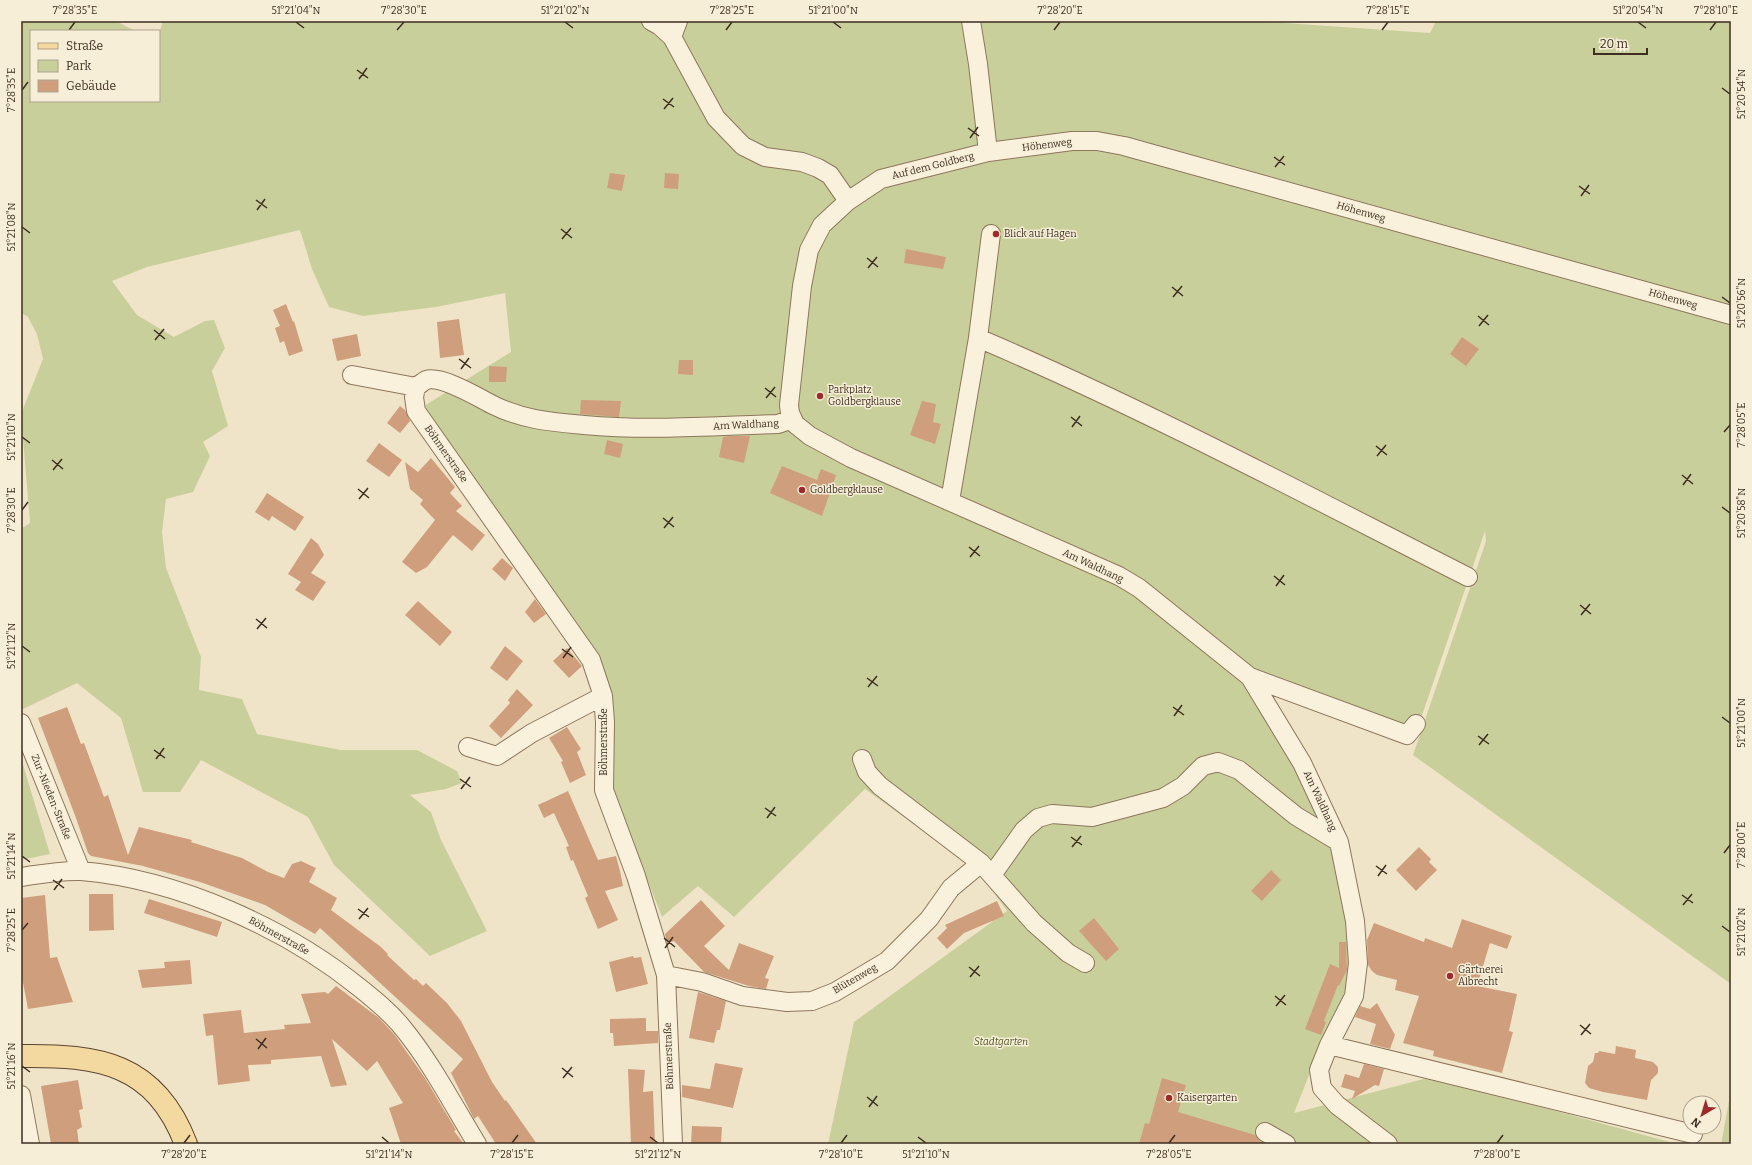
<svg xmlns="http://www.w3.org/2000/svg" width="1752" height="1165" font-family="Bitter,serif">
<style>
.green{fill:#c9cf9b}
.building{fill:#cf9f7d}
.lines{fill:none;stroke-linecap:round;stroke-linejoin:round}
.minor-casing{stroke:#8d765c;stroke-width:20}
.major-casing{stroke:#5b4430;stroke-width:24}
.minor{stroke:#faf1dc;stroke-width:18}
.major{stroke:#f3d9a0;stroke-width:22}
.ticks{fill:none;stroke:#3d2e20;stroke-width:1.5}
.poi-dot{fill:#9e2a2b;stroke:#f7eed8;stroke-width:1.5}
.labels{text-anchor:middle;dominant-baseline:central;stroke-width:3;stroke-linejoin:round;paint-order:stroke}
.street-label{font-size:10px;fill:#3d2e20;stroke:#f7eed8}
.poi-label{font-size:10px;fill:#3d2e20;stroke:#f7eed8;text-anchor:start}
.park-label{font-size:10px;font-style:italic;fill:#4d5a26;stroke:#f7eed8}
.neatline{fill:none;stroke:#3d2e20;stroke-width:1.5}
.ticks-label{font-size:10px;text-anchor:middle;fill:#3d2e20}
</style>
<rect width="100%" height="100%" fill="#f0e4c8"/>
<path class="green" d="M21,21h95l19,10h-104v70h128v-68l4,-12h1091l176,12 6,-12h295v963l-318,-229 73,-214 -1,-10 -69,202 -161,-61 56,90 44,158 -8,73 -25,50 -28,70 137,-36 246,67h-849l26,-122 153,-111 -29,-41 -113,-81 -131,128 -36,-31 -36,31 -52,-133 -5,-103 -189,-270 95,-59 -6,-59 -69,14 -73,9 -34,-9 -17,-38 -12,-39 -153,37 -35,14 25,34 37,22 31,-16 9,-1 11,28 -13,23 16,55 -25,16 7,14 -17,36 -27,7 -4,33 4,36 35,89 -2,33 43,9 15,35 84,16h76l40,21 5,12 -16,6 -36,6 21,17 10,28 46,91 -57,25 -96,-91 -26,-48 -107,-57 -21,32h-37l-22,-74 -44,-35 -56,27v-181l9,-6 -9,-109 22,-55 -6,-25 -9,-17 -7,-4z
M21,758l29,96 -29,6z
M1731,1090v54h-10z"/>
<path class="building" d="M610,173l15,2 -3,16 -15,-3z
M665,173l14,1 -1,15 -14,-1z
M906,249l40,8 -3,12 -39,-6z
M286,304l7,18 1,-1 9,30 -14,5 -5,-15 -4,2 -5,-15 5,-2 -7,-16z
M459,319l5,36 -24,3 -3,-36z
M357,334l4,22 -24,5 -5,-22z
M1462,337l17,12 -13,17 -16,-12z
M679,360h14v15l-15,-1z
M489,366l18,1 -1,15h-17z
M581,400l40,1 -2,16 -39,-3z
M922,401l14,3 -3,18 8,2 -6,20 -25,-9z
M400,406l5,4 5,11 -10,12 -13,-10z
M729,436h21l-6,27 -25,-6 4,-20z
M607,440l16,4 -3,14 -16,-4z
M379,443l23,17 -13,17 -23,-16z
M431,458l24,29 -5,6 12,13 -6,5 29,24 -13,16 -19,-16 -26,32 -11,6 -14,-11 33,-42 -15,-16 3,-4 -13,-11 -5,-27 13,10z
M782,466l35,14 4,-11 15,6 -14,41 -52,-23z
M267,493l37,24 -9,14 -23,-15 -3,5 -14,-9z
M311,538l7,6 6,11 -13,18 15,9 -13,19 -18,-11 6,-8 -13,-8z
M502,558l11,10 -8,13 -13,-12z
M535,599l11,15 -12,9 -9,-11z
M418,601l34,31 -12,14 -35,-31z
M505,646l18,15 -16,20 -17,-13z
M567,648l15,18 -13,12 -16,-17z
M517,689l16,16 -32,33 -12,-12 21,-23 -2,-3z
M67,707l14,37 3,-1 20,54 4,-2 20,60 11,-28 53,13 -1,2 51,16 26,14 16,6 8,-14 9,-3 15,7 -7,14 28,16 -6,12 50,37 7,7 -1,1 27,25 2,-1 7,7 3,-3 21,20 14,18 31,61 13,19 1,-1 31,44h-41l-18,-28 -4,3 -23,-46 12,-14 -143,-131 -5,6 -50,-29 -65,-23 -57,-16 -52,-10 -3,-3 -12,-35 -38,-100z
M567,727l14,22 -4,3 9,23 -16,8 -9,-21 2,-1 -14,-23z
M568,791l30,69 18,-4 4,15 3,15 -18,5 13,29 -20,9 -13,-31 3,-2 -15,-36 -2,1 -5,-14 3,-1 -15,-33 -10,5 -6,-13z
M1419,847l12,12 -2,3 8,8 -21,21 -20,-21z
M1271,870l10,10 -19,21 -11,-10z
M89,894h24l1,36 -25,1z
M45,895l5,63 7,-1 16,45 -45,7 -7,-37v-74z
M149,899l73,23 -5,15 -73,-24z
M701,900l24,26 -21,20 25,24 10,-27 35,13 -9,22 4,1 -3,10 -17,-3 -45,-14 -30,-31 -7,3 -2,-10z
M997,901l7,15 -40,17 -17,16 -10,-11 10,-10 -2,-3z
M1094,918l25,31 -13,12 -27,-30z
M1462,919l50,17 -5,13 -17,-6 -13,43 40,8 -8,37 4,1 -11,41 -69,-17 1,-5 -31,-8 16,-47 -24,-6 2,-10 -20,-5 -5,-4 -4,-6 -1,-25 7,-17 50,19 1,-4 27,10z
M1339,942h7l1,28 -8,16 -1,-1 -14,36 2,1 -5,13 -16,-6 25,-65 9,4z
M633,956l1,2 7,-1 7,27 -32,8 -7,-30z
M190,960l2,24 -50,4 -4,-18 27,-2 -1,-6z
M336,986l43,32 15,16 31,44 31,52 -2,1 10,13h-63l-12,-36 14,-5 -26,-42 -10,10 -35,-32 15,46 -16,2 -10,-31 -50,4v4l-23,1 2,16 -32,4 -5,-50 -7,1 -3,-22 38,-4 3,23 41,-4 -1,-4 27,-2 -10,-29 24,-2 3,2z
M698,992l28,9 -6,29h-3l-3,13 -25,-5z
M1377,1003l18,32 -5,14 -20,-5 6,-20 -21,-7 5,-11 10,3z
M646,1018v13h12v12l-44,3 -1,-13h-3v-14z
M1616,1046l20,4 -1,8 18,4 5,5v6l-7,7 -4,20 -44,-8 -14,-4 -4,-5 3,-17 5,-4 2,-9h3l1,-2 16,3z
M715,1063l28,5 -10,40 -51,-11v-12l28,4z
M1364,1064l20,5 -5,17 -4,-1 -23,14 3,-8 -14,-4 4,-13 14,4z
M628,1069l17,1 -2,22 10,-1 2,53h-24z
M1162,1078l24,7 -8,27 77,23 4,6 6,3h-126l6,-21 4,1z
M78,1080l5,29 -4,1 3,17 -5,3 2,14h-28l-10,-58z
M692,1126l30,1 -1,17h-30z"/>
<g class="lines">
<g class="minor-casing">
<path id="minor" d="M651,21l9,5 12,11
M678,21l-6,16 44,81 27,28 22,11 37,5 16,6 12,7 18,26
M971,21l7,43 10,88
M978,338c167,71 328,157 490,239
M352,375l64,12
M416,387l-2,10 2,14 175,249 12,36 2,26 -1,68 32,86 30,99 7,169
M416,387c3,-2 7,-5 10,-7 16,-5 53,18 67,25 30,15 59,17 91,20 65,6 129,1 194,-1l14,-5
M948,501l3,-6 27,-157 13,-104
M1250,677l157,58 9,-11
M21,723l60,148
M468,747l29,9 35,-23 71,-37
M862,759l5,13 13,14 101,77 53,60 34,30 17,10
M992,875l32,-45 14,-12 14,-4 40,3 71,-19 20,-12 20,-20 15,-4 21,8 57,46 43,26
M21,877c20,-3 40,-7 60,-6 96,8 205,57 279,117 15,12 30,24 42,39 29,35 51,78 75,117
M666,975l36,7 40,14 45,6 25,-1 23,-9 52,-31 42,-42 22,-31 30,-25
M1329,1045l364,89
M21,1095l9,49
M1265,1132l21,12
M1388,1144l-51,-39 -15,-17 -3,-18 10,-25 25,-49 4,-33 -3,-42 -16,-79 -37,-79 -52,-86 -111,-89 -20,-12 -268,-118 -41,-22 -15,-12 -5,-11 -1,-8 13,-119 7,-36 13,-25 26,-24 33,-22 107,-27 84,-11h25l27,5 607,169"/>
</g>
<g class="major-casing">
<path id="major" d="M21,1056c78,-1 134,7 165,88"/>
</g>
<use href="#minor" class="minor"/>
<use href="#major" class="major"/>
</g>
<path class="ticks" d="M296,22l8,6M565,22l8,6M833,22l8,6M1638,22l8,6M69,30l6,-8M397,30l7,-8M726,30l6,-8M1054,30l6,-8M1382,30l6,-8M1710,30l6,-8M357,70l11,8M359,79l8,-11M1722,88l8,6M22,90l6,-8M663,99l11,8M664,109l9,-11M968,128l11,8M970,138l8,-11M1274,157l11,8M1275,167l9,-11M1579,186l11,8M1581,196l8,-11M256,200l11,8M257,210l8,-11M22,227l8,6M561,229l11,9M562,239l9,-11M867,258l11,9M868,268l9,-11M1172,287l11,9M1173,297l9,-11M1722,297l8,6M1478,316l11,9M1479,326l9,-11M154,330l11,9M155,340l9,-11M459,359l12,9M461,369l8,-11M765,388l11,9M766,398l9,-11M1071,417l11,9M1072,427l8,-11M1724,432l6,-7M22,437l8,6M1376,446l11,9M1377,456l9,-11M52,460l11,9M53,470l9,-11M1682,475l11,9M1683,485l8,-11M358,489l11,9M359,499l9,-11M1722,507l8,6M22,510l6,-8M663,518l11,9M664,528l9,-11M969,547l11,9M970,557l9,-11M1274,576l11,9M1276,586l8,-11M1580,605l11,9M1581,615l9,-11M256,619l11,9M257,629l9,-11M22,646l8,6M562,649l11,8M563,658l8,-11M867,678l11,8M868,687l9,-11M1173,707l11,8M1174,716l8,-11M1722,717l8,6M1478,736l11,8M1479,745l9,-11M154,750l11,8M156,759l8,-11M460,779l11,8M461,789l9,-12M765,808l11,8M767,818l8,-11M1071,837l11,8M1072,847l9,-11M1724,853l6,-8M22,856l8,6M1376,866l11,8M1378,876l8,-11M53,880l11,8M54,890l8,-11M1682,895l11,8M1683,905l9,-11M358,909l11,8M359,919l9,-11M1722,926l8,6M22,930l6,-7M664,938l11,9M665,948l8,-11M969,967l11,9M970,977l9,-11M1275,996l11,9M1276,1006l9,-11M1580,1025l11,9M1581,1035l9,-11M256,1039l11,9M258,1049l8,-11M22,1066l8,6M562,1068l11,9M563,1078l9,-11M867,1097l11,9M869,1107l8,-11M382,1137l7,6M650,1137l8,6M918,1137l8,6M184,1143l6,-8M512,1143l6,-8M841,1143l6,-8M1169,1143l6,-8M1497,1143l6,-8"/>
<g class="poi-dot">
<circle cx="996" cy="234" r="4"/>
<circle cx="820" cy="396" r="4"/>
<circle cx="802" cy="490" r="4"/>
<circle cx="1450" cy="976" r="4"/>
<circle cx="1169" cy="1098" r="4"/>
</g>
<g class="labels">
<g class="street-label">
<text transform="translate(1047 145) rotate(-7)">Höhenweg</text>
<text transform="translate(933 166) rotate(-14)">Auf dem Goldberg</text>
<text transform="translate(1361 212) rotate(16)">Höhenweg</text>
<text transform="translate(1673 299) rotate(16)">Höhenweg</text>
<text transform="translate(746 425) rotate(-3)">Am Waldhang</text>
<text transform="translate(446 454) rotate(55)">Böhmerstraße</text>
<text transform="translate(1093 566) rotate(25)">Am Waldhang</text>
<text transform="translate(604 742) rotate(-90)">Böhmerstraße</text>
<text transform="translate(51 797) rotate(68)">Zur-Nieden-Straße</text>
<text transform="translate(1320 801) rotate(65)">Am Waldhang</text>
<text transform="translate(279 936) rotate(29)">Böhmerstraße</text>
<text transform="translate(855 979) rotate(-30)">Blütenweg</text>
<text transform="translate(669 1056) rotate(-92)">Böhmerstraße</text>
</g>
<g class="poi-label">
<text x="1004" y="234">Blick auf Hagen</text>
<text x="828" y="390">Parkplatz<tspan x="828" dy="12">Goldbergklause</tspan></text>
<text x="810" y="490">Goldbergklause</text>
<text x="1458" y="970">Gärtnerei<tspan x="1458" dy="12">Albrecht</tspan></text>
<text x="1177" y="1098">Kaisergarten</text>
</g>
<g class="park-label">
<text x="1001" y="1042">Stadtgarten</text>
</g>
</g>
<rect width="1752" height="1165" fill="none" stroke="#f7eed8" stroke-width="44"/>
<rect x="30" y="30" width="130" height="72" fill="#f7eed8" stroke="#ada18e"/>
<rect x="38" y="43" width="20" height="6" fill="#f3d9a0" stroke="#ada18e"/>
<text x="66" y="50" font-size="12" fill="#3d2e20">Straße</text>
<rect x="38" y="60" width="20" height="12" fill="#c9cf9b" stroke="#ada18e"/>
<text x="66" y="70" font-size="12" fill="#3d2e20">Park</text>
<rect x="38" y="80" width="20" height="12" fill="#cf9f7d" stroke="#ada18e"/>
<text x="66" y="90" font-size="12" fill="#3d2e20">Gebäude</text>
<g transform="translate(1702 1115) rotate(218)"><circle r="19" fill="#f7eed8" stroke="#ada18e"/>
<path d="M0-3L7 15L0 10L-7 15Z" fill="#9e2a2b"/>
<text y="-6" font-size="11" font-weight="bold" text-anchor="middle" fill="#3d2e20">N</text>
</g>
<path d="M1594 48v6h53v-6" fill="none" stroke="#3d2e20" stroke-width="2"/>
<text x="1600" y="48" font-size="12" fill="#3d2e20" stroke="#f7eed8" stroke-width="3" paint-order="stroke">20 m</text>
<rect x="22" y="22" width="1708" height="1121" class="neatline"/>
<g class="ticks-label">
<text x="75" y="14">7°28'35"E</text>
<text x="296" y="14">51°21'04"N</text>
<text x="404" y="14">7°28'30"E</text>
<text x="565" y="14">51°21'02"N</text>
<text x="732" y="14">7°28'25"E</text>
<text x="833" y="14">51°21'00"N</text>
<text x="1060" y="14">7°28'20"E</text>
<text x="1388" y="14">7°28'15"E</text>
<text x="1638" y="14">51°20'54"N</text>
<text x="1716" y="14">7°28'10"E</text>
<text transform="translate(11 90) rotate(-90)" y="4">7°28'35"E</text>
<text transform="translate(1741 94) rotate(-90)" y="4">51°20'54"N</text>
<text transform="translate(11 227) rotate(-90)" y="4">51°21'08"N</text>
<text transform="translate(1741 303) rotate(-90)" y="4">51°20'56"N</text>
<text transform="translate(1741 425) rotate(-90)" y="4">7°28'05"E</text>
<text transform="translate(11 437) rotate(-90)" y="4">51°21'10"N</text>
<text transform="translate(11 510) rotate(-90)" y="4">7°28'30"E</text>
<text transform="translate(1741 513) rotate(-90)" y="4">51°20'58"N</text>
<text transform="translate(11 646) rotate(-90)" y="4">51°21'12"N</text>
<text transform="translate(1741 723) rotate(-90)" y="4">51°21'00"N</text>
<text transform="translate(1741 845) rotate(-90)" y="4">7°28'00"E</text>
<text transform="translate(11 856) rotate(-90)" y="4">51°21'14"N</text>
<text transform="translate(11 930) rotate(-90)" y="4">7°28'25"E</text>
<text transform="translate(1741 932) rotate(-90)" y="4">51°21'02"N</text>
<text transform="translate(11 1066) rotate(-90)" y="4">51°21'16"N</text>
<text x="184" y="1158">7°28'20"E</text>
<text x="389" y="1158">51°21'14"N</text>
<text x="512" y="1158">7°28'15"E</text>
<text x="658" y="1158">51°21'12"N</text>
<text x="841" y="1158">7°28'10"E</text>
<text x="926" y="1158">51°21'10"N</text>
<text x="1169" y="1158">7°28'05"E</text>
<text x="1497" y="1158">7°28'00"E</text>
</g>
</svg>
